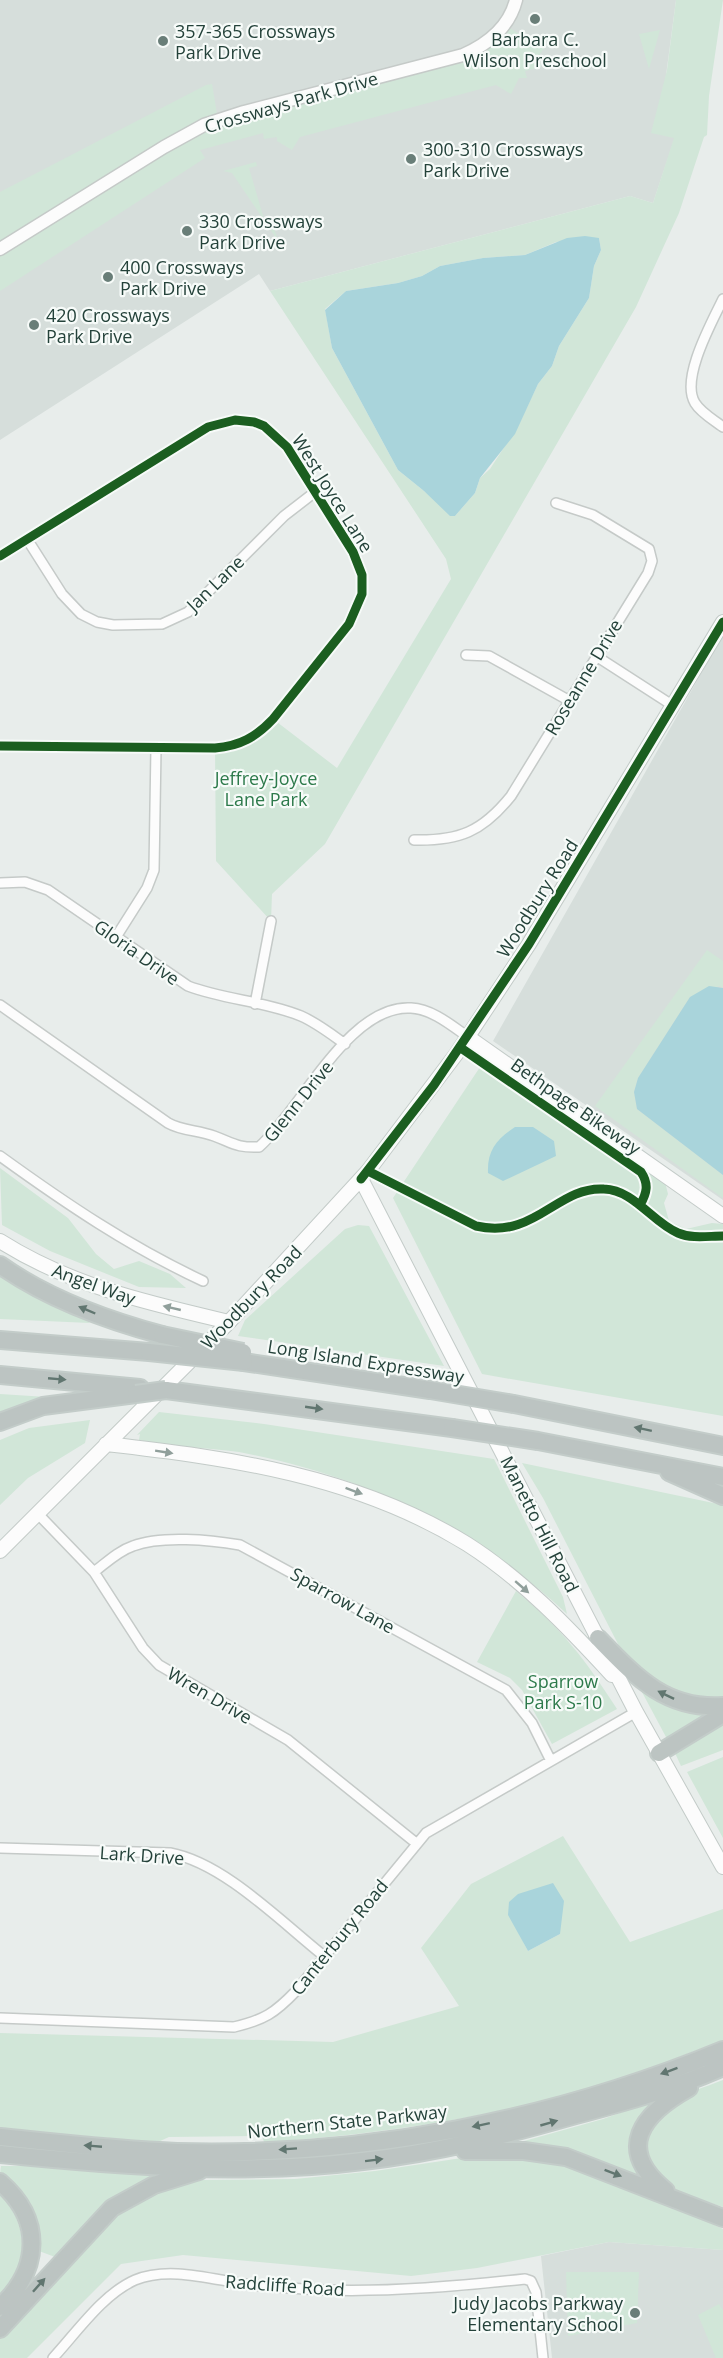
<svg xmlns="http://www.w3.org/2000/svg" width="723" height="2358" font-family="'Open Sans',sans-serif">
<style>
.built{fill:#d6dedb}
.green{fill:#d1e6d8;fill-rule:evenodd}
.water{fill:#a9d4db}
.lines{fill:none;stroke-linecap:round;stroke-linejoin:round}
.minor-casing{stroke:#c5cac8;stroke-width:12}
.tertiary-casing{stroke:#c5cac8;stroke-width:15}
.secondary-casing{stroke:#c3cbc8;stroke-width:16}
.motorway-casing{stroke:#c3ccc9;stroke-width:20}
.minor{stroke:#fcfcfc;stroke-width:9}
.tertiary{stroke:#fcfcfc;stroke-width:12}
.secondary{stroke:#fcfcfc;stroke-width:14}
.motorway{stroke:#bcc4c2;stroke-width:16}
.motorway-bridge-casing{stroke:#c3ccc9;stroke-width:20;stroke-linecap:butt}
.motorway-bridge{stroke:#bcc4c2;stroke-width:16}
.cycleway-casing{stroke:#f7fbf9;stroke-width:13}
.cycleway{stroke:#1b5e20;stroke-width:9}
.oneway{fill:#909f9b}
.oneway2{fill:#617670}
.poi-dot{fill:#697e78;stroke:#f7fbf9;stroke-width:2}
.labels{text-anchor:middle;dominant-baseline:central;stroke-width:4.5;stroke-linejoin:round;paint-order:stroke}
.poi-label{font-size:18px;fill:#24423a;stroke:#f7fbf9;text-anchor:start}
.street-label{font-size:18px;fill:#24423a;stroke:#f7fbf9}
.park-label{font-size:18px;fill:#2d7a4b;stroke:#f7fbf9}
</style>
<rect width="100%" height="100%" fill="#e8edeb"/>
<path class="built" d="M0,0h676l-11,83 10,54 -22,66 -23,-7 -360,95 -11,-17 -259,166z
M723,635v565l-230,-159z
M609,2242l114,8v108h-171l-11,-102z"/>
<path class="green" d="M676,0h47l-14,96 -2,39 -3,2 -25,76 -43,94 -311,537 -53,50 -1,27 -55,-60 -1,-113 13,-1 45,-28 64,49 114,-189 -5,-20 -176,-268 360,-95 23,7 21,-65 -23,-5 16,-63zM599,238l2,12 -7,16 -5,32 -30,48 -7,20 -14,18 -20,42 -28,43 -10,9 -5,15 -20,23 -57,-46 -66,-122 -7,-39 21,-18 52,-8 24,-7 18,-10 43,-8 42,-3 31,-13z
M504,25l40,23 -6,9 3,10 -16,4 2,7h-8l-8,16 -15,-9 -196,52 -8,13 -15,-9v-4l-13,2 -1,-6 -63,17 5,8 -205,133v-99l206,-107 6,-1 6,36 245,-65z
M660,30l-11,39 -10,-35z
M256,162l1,4 -8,2 15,51 7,-1 7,23 -46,-68 -9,-2z
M707,950l16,11v27l-3,-2 -30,11 -52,81 -4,14 3,17 86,66v23l-128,-92z
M486,1058l179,124 3,12 -4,9 5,18 17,8 26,-6 11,1v192l-241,-42 -89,-176z
M0,1168l68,50 28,36 18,15 25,-8 31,13 16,14 -47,-1 -89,-36 -48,-26z
M358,1225l11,1 75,140 -206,-30 7,-16 100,-91z
M0,1269l79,46 11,8 -90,-4z
M0,1394l47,3v3l-47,14z
M159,1412l105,12 230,35 69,138 4,17c-92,-86 -205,-139 -328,-162 -33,-5 -67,-4 -100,-12l1,-6 -3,1z
M90,1420l-5,23 -57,35 -28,27v-65l29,-12z
M522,1463l201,42v193l-44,-2 -36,-18 -24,-32 -76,-148z
M516,1591c47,39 69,68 101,118l-65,35 -30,-54 -12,-12 -33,-16z
M635,1679l73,33 1,5 -37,20h-6z
M723,1722v28l-42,16 -6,-13 2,-5z
M723,1757v81l-36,-66z
M563,1836l67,106 93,-33v131c-55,21 -110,44 -167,58 -96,24 -194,38 -292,44l-2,-6 -93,1 -11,5 -158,-13v-96l333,9 126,-36 -38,-58 50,-64zM509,1915l51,19 -32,17z
M723,2080v127c-19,-7 -48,-13 -63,-27 -23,-23 -16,-58 8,-76 15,-11 38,-17 55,-24z
M656,2100c-31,24 -26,45 -13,78l-127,-31 1,-4 86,-24z
M475,2156l86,5 84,31 78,37v21l-114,-8 -132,26 -66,8 -228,-21 -62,9 -94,94h-27v-20l113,-125 64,-30 25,-3 93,-1 80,-8z
M1,2166h53l104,6v6c-45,19 -72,42 -103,79l-16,-6c-3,-37 -8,-56 -39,-77z
M0,2194c28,31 31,68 0,101z
M566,2272h73l-2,51 -69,13z
M719,2304l4,6v48h-7l-18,-43z"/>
<path class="water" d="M585,236l14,2 2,12 -7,16 -5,32 -30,48 -7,20 -14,18 -23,50 -35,44 -5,15 -20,23h-5l-26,-25 -26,-21 -66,-122 -7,-38 21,-19 52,-8 24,-7 18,-10 43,-8 42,-3 42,-17z
M709,986l14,2v187l-86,-66 -3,-17 4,-14 52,-81z
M515,1127h18l21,14 2,15 -53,25 -15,-8c-1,-23 9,-34 27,-46z
M553,1883l11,18 -4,33 -32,17 -20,-36 1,-13 9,-8z"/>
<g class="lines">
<g class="minor-casing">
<path id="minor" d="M723,299c-11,23 -43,80 -28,104 6,10 19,17 28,24
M27,539l35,55 19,20 16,8 16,3 49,-1 26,-12 96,-96 31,-24
M0,556l208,-129 27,-7 19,2 10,4 23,21 66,105 9,23v19l-13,30 -76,95c-17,18 -33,27 -58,29l-215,-2
M466,655l23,1 79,44
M596,656l76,49
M414,840c45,1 68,-8 97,-44l137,-223 4,-12 -3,-12 -56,-34 -37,-12
M0,883l25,-1 23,8 140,96c37,14 77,15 113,30 16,7 30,18 44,28
M116,937l31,-49 7,-18 2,-122
M255,1004l16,-83
M0,1005l168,118c14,8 30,7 46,13 19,7 23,12 45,11 42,-37 90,-143 152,-139 21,1 40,17 57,29
M0,1156c65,47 130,91 203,125
M38,1514l56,58 49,76 16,17 129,75 128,103
M94,1572c12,-9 24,-21 39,-26 28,-11 78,-6 107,-1l266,145 26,33 19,38
M0,1848l170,5c54,10 111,69 154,103
M0,2018l234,9c30,-7 41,-14 62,-36l130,-158 210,-121
M53,2358c24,-26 50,-64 82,-78 36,-15 81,1 117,5 24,2 49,4 73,5 67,2 134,-4 200,-11l6,2 5,11 7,66"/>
</g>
<g class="tertiary-casing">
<path id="tertiary" d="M0,249l164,-102 40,-22 40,-13 219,-57c25,-11 46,-27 53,-55"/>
</g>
<g class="secondary-casing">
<path id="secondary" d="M468,1037l255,179
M361,1179l275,533 87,155
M0,1241c71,45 148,62 229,81
M106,1444c125,14 251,32 361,100 55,35 101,83 145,131
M0,1551l229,-229 139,-151 89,-118 72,-109 194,-322"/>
</g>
<g class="motorway-casing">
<path id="motorway" d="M0,1265c48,34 106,55 162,70
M0,1340l149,12
M244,1362l186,28
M0,1375l140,13
M166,1390l286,38
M514,1404l209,42
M0,1422l43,-16 93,-12
M538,1441l185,36
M669,1472l54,24
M598,1638c37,38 67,72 125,68
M659,1753l64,-39
M0,2137c59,6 118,13 177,15 186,5 374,-31 546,-102
M465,2151h59l42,6 157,61
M0,2154c119,12 244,22 363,7 73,-8 143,-26 213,-46 49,-13 100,-27 147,-48
M0,2182c43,37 41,87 0,125
M666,2191c-52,-42 -24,-77 23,-103
M0,2329l112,-121 42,-23 45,-14"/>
</g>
<use href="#minor" class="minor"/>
<use href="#tertiary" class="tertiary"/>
<use href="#secondary" class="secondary"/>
<use href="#motorway" class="motorway"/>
<g class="motorway-bridge-casing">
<path id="motorway-bridge" d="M162,1335l81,17
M149,1352l95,10
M430,1390l84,14
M136,1394l30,-4
M452,1428l86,13"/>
</g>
<use href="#motorway-bridge" class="motorway-bridge"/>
<g class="cycleway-casing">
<path id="cycleway" d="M0,556l208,-129 27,-7 19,2 10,4 23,21 66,105 9,23v19l-13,30 -76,95c-17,18 -33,27 -58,29l-215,-2
M461,1048l180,124c8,12 6,21 -1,33
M368,1171l108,55c59,14 81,-40 128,-37 30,1 48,33 74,44 14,6 30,3 45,3
M361,1179l73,-94 95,-141 194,-322"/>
</g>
<use href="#cycleway" class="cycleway"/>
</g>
<defs><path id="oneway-solid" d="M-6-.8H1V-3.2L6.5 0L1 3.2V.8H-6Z" transform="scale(1.5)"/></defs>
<g class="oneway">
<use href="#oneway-solid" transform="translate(172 1308) rotate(-167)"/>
<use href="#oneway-solid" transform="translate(164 1452) rotate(9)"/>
<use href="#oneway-solid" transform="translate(354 1491) rotate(20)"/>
<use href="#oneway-solid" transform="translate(522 1587) rotate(41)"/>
</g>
<g class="oneway2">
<use href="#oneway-solid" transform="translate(87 1310) rotate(-157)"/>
<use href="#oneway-solid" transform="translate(57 1379) rotate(5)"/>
<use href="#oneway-solid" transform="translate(314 1408) rotate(8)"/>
<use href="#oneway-solid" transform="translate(643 1429) rotate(-168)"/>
<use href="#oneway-solid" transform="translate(666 1695) rotate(-154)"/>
<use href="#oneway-solid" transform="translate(669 2071) rotate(160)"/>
<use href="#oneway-solid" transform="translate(549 2123) rotate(-16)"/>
<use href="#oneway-solid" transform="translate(481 2125) rotate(168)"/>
<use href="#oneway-solid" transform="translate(93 2146) rotate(-175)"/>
<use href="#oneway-solid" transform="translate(288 2149) rotate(176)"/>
<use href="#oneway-solid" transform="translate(374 2160) rotate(-7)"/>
<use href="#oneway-solid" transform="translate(613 2173) rotate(21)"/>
<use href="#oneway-solid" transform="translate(39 2285) rotate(-48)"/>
</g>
<g class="poi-dot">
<circle cx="535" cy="19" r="6"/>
<circle cx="163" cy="41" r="6"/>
<circle cx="411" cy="159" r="6"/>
<circle cx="187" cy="231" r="6"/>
<circle cx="108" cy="277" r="6"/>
<circle cx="34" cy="325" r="6"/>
<circle cx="635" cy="2313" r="6"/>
</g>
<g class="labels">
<g class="poi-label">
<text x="175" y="31">357-365 Crossways<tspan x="175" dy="21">Park Drive</tspan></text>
<text x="535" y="39" text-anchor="middle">Barbara C.<tspan x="535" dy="21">Wilson Preschool</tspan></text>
<text x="423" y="149">300-310 Crossways<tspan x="423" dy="21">Park Drive</tspan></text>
<text x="199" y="221">330 Crossways<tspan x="199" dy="21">Park Drive</tspan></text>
<text x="120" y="267">400 Crossways<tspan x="120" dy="21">Park Drive</tspan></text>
<text x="46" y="315">420 Crossways<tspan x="46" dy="21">Park Drive</tspan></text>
<text x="623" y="2303" text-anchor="end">Judy Jacobs Parkway<tspan x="623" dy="21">Elementary School</tspan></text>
</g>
<g class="street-label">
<text transform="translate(291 102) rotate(-16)">Crossways Park Drive</text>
<text transform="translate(333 493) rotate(58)">West Joyce Lane</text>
<text transform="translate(215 583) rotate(-44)">Jan Lane</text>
<text transform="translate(583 677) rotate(-59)">Roseanne Drive</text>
<text transform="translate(537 898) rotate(-58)">Woodbury Road</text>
<text transform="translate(137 952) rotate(35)">Gloria Drive</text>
<text transform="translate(298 1101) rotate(-51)">Glenn Drive</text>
<text transform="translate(576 1106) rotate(35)">Bethpage Bikeway</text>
<text transform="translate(94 1284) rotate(20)">Angel Way</text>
<text transform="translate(251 1297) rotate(-46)">Woodbury Road</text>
<text transform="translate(366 1361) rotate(9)">Long Island Expressway</text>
<text transform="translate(540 1524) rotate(63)">Manetto Hill Road</text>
<text transform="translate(343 1600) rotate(29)">Sparrow Lane</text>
<text transform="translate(210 1695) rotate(30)">Wren Drive</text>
<text transform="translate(142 1855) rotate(4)">Lark Drive</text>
<text transform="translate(339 1937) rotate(-51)">Canterbury Road</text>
<text transform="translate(347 2121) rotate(-6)">Northern State Parkway</text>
<text transform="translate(285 2285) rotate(4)">Radcliffe Road</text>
</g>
<g class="park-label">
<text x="266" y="778">Jeffrey-Joyce<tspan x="266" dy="21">Lane Park</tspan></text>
<text x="563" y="1681">Sparrow<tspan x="563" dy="21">Park S-10</tspan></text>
</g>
</g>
</svg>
